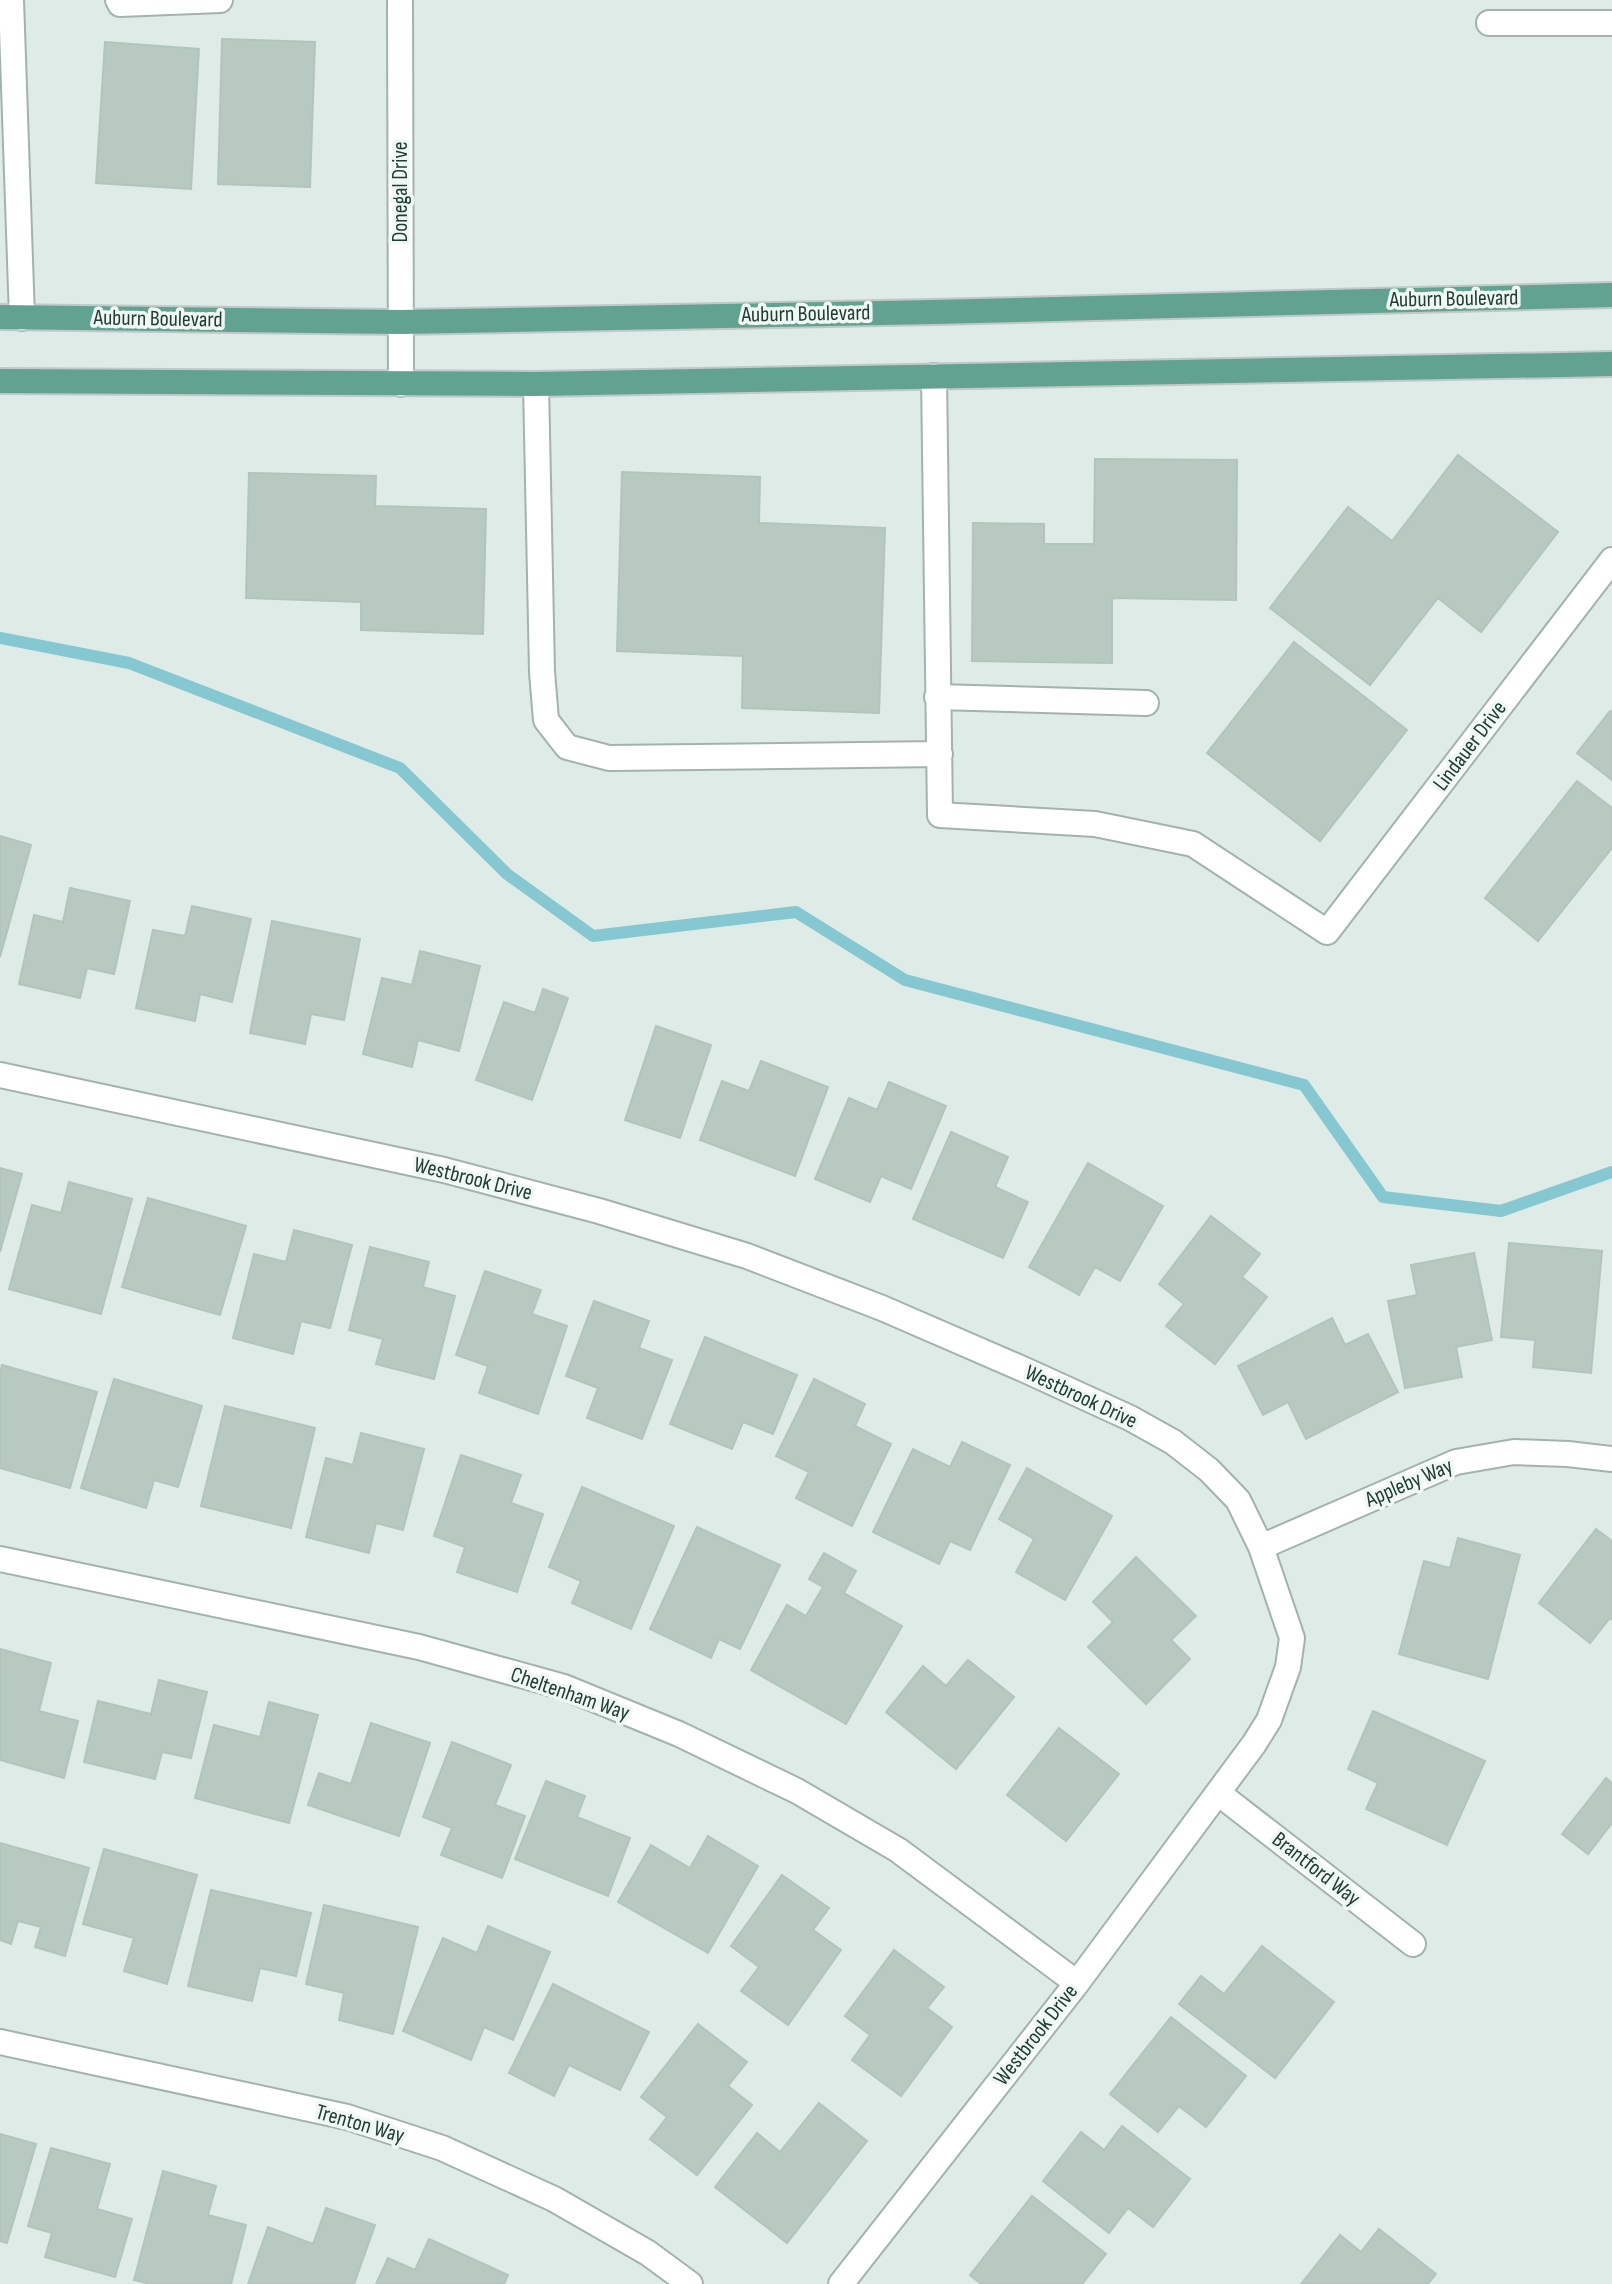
<svg xmlns="http://www.w3.org/2000/svg" width="1612" height="2284" font-family="'Sofia Sans Condensed',sans-serif">
<style>
.lines{fill:none;stroke-linecap:round;stroke-linejoin:round}
.stream{stroke:#85c8d2;stroke-width:12}
.building{fill:#b8c9c1;stroke:#b2c5bd;stroke-width:2}
.minor-casing{stroke:#a2b3ad;stroke-width:28}
.major-casing{stroke:#c1c8c6;stroke-width:28}
.minor{stroke:#fff;stroke-width:24}
.major{stroke:#62a291;stroke-width:24}
.labels{text-anchor:middle;dominant-baseline:central;stroke-width:7;stroke-linejoin:round;paint-order:stroke}
.street-label{font-size:22px;fill:#203c34;stroke:#f0f8f4}
</style>
<rect width="100%" height="100%" fill="#dfebe6"/>
<g class="lines">
<path class="stream" d="M0,638l129,25 271,105 107,106 86,62 203,-24 109,68 399,105 79,112 118,14 111,-39"/>
</g>
<path class="building" d="M222,39l93,3 -5,145 -92,-3z
M105,42l94,7 -8,140 -95,-6z
M1458,455l100,77 -77,100 -43,-34 -68,87 -100,-77 78,-101 44,34z
M1095,459l142,1 -1,140 -124,-2v65l-140,-2 1,-138 71,1v20h50z
M622,472l138,5 -1,46 126,5 -6,185 -137,-5 1,-52 -126,-5z
M249,473l127,3 -1,30 111,3 -3,125 -122,-4v-28l-115,-4z
M1294,642l113,88 -87,111 -113,-88z
M1610,711l2,1v68l-35,-27z
M1577,781l35,27v40l-74,93 -53,-43z
M0,836l31,9 -31,112z
M70,888l60,13 -16,73 -27,-6 -7,30 -61,-14 15,-69 29,7z
M192,906l59,13 -19,83 -32,-8 -5,27 -59,-13 17,-78 32,6z
M272,921l88,18 -16,81 -33,-6 -6,30 -55,-11z
M420,951l60,15 -21,85 -41,-11 -6,27 -49,-13 19,-76 30,7z
M543,989l25,9 -36,102 -56,-20 28,-78 31,11z
M656,1026l55,19 -31,93 -55,-18z
M761,1061l67,26 -33,89 -95,-36 22,-59 27,10z
M889,1082l57,24 -35,83 -30,-13 -11,26 -55,-23 34,-81 28,12z
M951,1132l57,25 -13,30 33,15 -25,56 -90,-39z
M1088,1163l75,43 -43,75 -25,-14 -16,28 -50,-28z
M0,1168l22,6 -22,78z
M69,1182l63,17 -31,115 -92,-25 23,-84 29,8z
M148,1198l98,28 -26,89 -98,-28z
M1211,1216l49,38 -18,23 25,20 -52,67 -49,-38 18,-22 -25,-20z
M294,1230l58,15 -22,83 -29,-7 -8,33 -60,-16 21,-84 32,8z
M1509,1243l93,8 -11,122 -58,-6 2,-27 -34,-3z
M370,1247l59,15 -6,25 32,9 -21,83 -58,-15 7,-25 -34,-9z
M1474,1253l18,87 -36,7 6,30 -57,11 -17,-87 29,-6 -6,-30z
M485,1271l56,19 -9,24 35,12 -29,88 -59,-21 9,-27 -32,-11z
M594,1301l55,20 -10,27 33,12 -30,79 -55,-21 11,-30 -32,-12z
M1332,1318l13,27 23,-11 30,58 -92,47 -18,-37 -25,13 -25,-49z
M705,1337l92,38 -24,59 -30,-12 -11,27 -62,-25z
M2,1365l95,27 -27,96 -70,-20v-95z
M114,1379l88,27 -24,81 -24,-7 -8,28 -65,-20z
M814,1379l51,25 -10,22 36,18 -39,82 -56,-28 13,-26 -33,-16z
M225,1406l90,22 -24,100 -90,-22z
M361,1433l63,16 -21,81 -27,-7 -7,30 -63,-16 20,-79 27,7z
M962,1442l48,23 -40,85 -20,-9 -11,23 -66,-32 40,-83 37,18z
M461,1455l60,20 -10,28 32,11 -26,78 -60,-20 8,-25 -31,-11z
M1027,1468l85,48 -47,84 -49,-28 18,-33 -35,-20z
M582,1487l92,39 -43,103 -59,-26 9,-22 -32,-14z
M697,1527l83,38 -40,84 -21,-10 -8,19 -61,-29z
M1596,1529l16,12v79l-2,-2 -20,25 -51,-40z
M1458,1538l62,17 -32,124 -89,-25 25,-93 26,7z
M824,1553l32,18 -12,22 58,33 -56,98 -95,-54 36,-65 19,11 17,-29 -14,-8z
M1136,1557l60,59 -25,24 19,19 -44,45 -58,-57 25,-25 -20,-20z
M0,1649l51,14 -12,48 39,10 -14,57 -64,-18z
M968,1660l46,37 -58,72 -70,-57 37,-46 23,20z
M159,1680l48,12 -16,66 -29,-6 -7,27 -71,-17 14,-61 53,13z
M269,1702l49,13 -29,108 -94,-25 19,-73 46,12z
M1373,1711l112,50 -38,84 -81,-36 12,-26 -30,-14z
M371,1723l59,20 -31,93 -91,-31 11,-32 32,11z
M1059,1728l60,46 -53,67 -59,-46z
M452,1742l59,23 -16,40 30,11 -23,62 -61,-23 11,-27 -29,-11z
M1606,1778l6,5v40l-24,31 -26,-20z
M546,1781l39,15 -8,21 53,21 -22,58 -93,-37z
M708,1836l50,30 -50,87 -90,-51 33,-57 39,23z
M0,1843l89,25 -24,88 -30,-9 6,-20 -23,-6 -7,23 -11,-4z
M104,1849l93,26 -30,109 -43,-13 10,-33 -51,-14z
M782,1875l47,33 -16,22 28,20 -53,75 -47,-34 18,-24 -28,-21z
M211,1890l100,23 -15,63 -36,-8 -8,33 -64,-15z
M324,1905l94,22 -25,107 -54,-14 5,-27 -38,-9z
M488,1926l62,26 -37,88 -29,-13 -13,33 -68,-29 40,-93 34,15z
M1262,1946l72,56 -59,76 -96,-74 22,-28 23,18z
M894,1950l50,37 -17,21 25,19 -51,69 -49,-36 18,-25 -25,-19z
M553,1984l96,48 -29,58 -51,-25 -15,31 -45,-23z
M1171,2017l75,59 -40,51 -27,-21 -21,26 -48,-38z
M698,2024l49,38 -19,24 24,19 -55,70 -47,-36 17,-22 -26,-20z
M819,2103l48,38 -80,102 -72,-56 42,-54 23,19z
M1122,2126l68,53 -37,48 -25,-19 -19,25 -66,-52 38,-49 23,18z
M0,2134l36,10 -29,99 -7,-2z
M51,2148l59,16 -13,45 35,10 -17,58 -70,-20 7,-24 -24,-7z
M163,2171l53,15 -8,29 38,10 -15,59h-81l-16,-4z
M1032,2196l74,58 -24,30h-101l-11,-9z
M326,2208l49,17 -21,59h-106l20,-57 45,17z
M1379,2229l57,45 -8,10h-127l39,-49 21,17z
M429,2239l79,36 -4,9h-128l12,-26 27,12z"/>
<g class="lines">
<g class="minor-casing">
<path id="minor" d="M11,0l11,318
M118,0l2,4 100,-4
M400,0l1,384
M1489,23h123
M934,376l6,439 155,9 98,20 134,88 285,-372
M536,384l6,288 4,48 21,27 42,11 331,-4
M937,697l209,6
M0,1075l444,95 155,41 148,45 135,52 143,62 105,48 43,24 36,28 29,30 23,47 31,91 -4,29 -19,53 -15,24 -177,239 -236,301
M1261,1547l195,-85 58,-10 54,2 44,5
M0,1559l419,88 145,40 115,47 118,57 101,59 179,133
M1218,1793l195,151
M0,2042l347,75 95,31 112,51 94,54 42,31"/>
</g>
<g class="major-casing">
<path id="major" d="M0,317l401,5 533,-10 678,-17
M0,381l536,3 1076,-20"/>
</g>
<use href="#minor" class="minor"/>
<use href="#major" class="major"/>
</g>
<g class="labels">
<g class="street-label">
<text transform="translate(400 192) rotate(-90)">Donegal Drive</text>
<text transform="translate(1454 299) rotate(-1)">Auburn Boulevard</text>
<text transform="translate(806 314) rotate(-1)">Auburn Boulevard</text>
<text transform="translate(158 319) rotate(1)">Auburn Boulevard</text>
<text transform="translate(1470 746) rotate(-53)">Lindauer Drive</text>
<text transform="translate(473 1179) rotate(14)">Westbrook Drive</text>
<text transform="translate(1081 1397) rotate(25)">Westbrook Drive</text>
<text transform="translate(1409 1483) rotate(-23)">Appleby Way</text>
<text transform="translate(570 1694) rotate(19)">Cheltenham Way</text>
<text transform="translate(1316 1869) rotate(38)">Brantford Way</text>
<text transform="translate(1036 2035) rotate(-52)">Westbrook Drive</text>
<text transform="translate(360 2124) rotate(16)">Trenton Way</text>
</g>
</g>
</svg>
